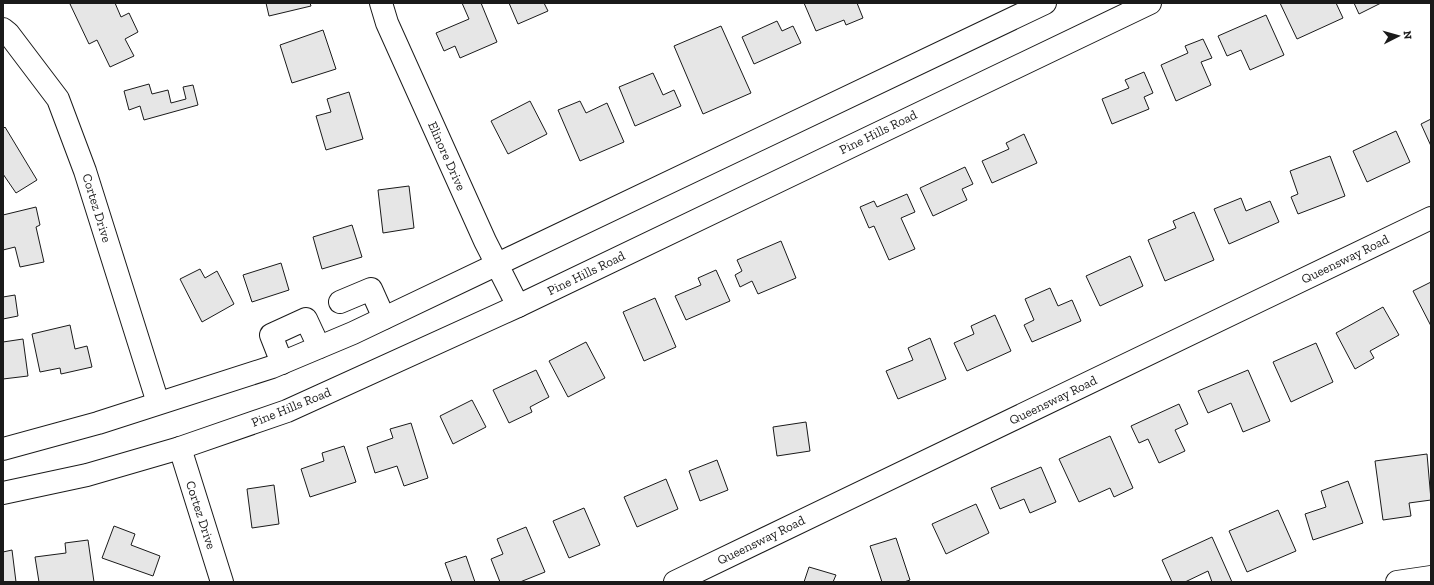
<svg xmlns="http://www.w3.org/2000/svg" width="1434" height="585" font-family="'Zilla Slab',serif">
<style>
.building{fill:#e6e6e6;stroke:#1a1a1a}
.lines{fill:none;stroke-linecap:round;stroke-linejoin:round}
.minor-casing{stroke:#1a1a1a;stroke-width:24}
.major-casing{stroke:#1a1a1a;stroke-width:24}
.minor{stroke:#fff;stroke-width:22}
.major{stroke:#fff;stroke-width:22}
.labels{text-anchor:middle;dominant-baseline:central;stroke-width:3;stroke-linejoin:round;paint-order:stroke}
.street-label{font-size:13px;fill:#1a1a1a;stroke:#fff}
</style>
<rect width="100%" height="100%" fill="#fff"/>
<path class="building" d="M73,3h42l6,14 8,-4 9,19 -13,7 9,17 -24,11 -13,-27 -8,4 -19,-40z
M266,3h44l1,3 -42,10z
M462,3h19l16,39 -37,16 -5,-12 -11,5 -8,-18 33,-14z
M509,3h35l4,8 -30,13z
M804,3h53l6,15 -17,7 -2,-5 -28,11z
M1280,3h56l7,15 -46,21z
M1354,3h27l-22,11z
M1266,15l18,40 -34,15 -9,-20 -14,6 -9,-20z
M777,21l5,10 11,-5 8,17 -47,21 -12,-27z
M721,26l30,67 -48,21 -29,-68z
M323,30l13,39 -44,14 -12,-38z
M1203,39l9,19 -11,4 10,23 -35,16 -15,-36 27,-12 -3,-7z
M1144,72l9,21 -9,4 5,12 -37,15 -10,-25 27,-11 -4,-8z
M653,73l10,22 11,-5 7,16 -46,20 -16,-39z
M149,84l3,10 16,-4 3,13 15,-4 -3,-12 10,-2 5,20 -54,15 -4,-14 -11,4 -5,-19z
M349,92l14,47 -37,11 -10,-34 15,-4 -4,-13z
M530,101l17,33 -39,20 -17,-33z
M580,101l6,12 21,-10 17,39 -44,19 -22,-51z
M1431,119v27l-10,-22z
M5,127l32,53 -21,13 -13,-19v-45z
M1396,131l14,31 -43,20 -14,-31z
M1024,134l13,29 -45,20 -10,-22 27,-12 -3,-6z
M1330,156l15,40 -47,18 -7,-17 7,-3 -8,-23z
M965,167l8,17 -11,5 5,11 -34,16 -13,-28z
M409,186l5,42 -31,5 -5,-43z
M907,194l8,18 -14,6 14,31 -26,11 -15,-34 -5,2 -9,-21 14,-6 3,6z
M1241,198l5,13 24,-10 9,21 -50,22 -15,-35z
M36,207l4,18 -4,2 8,35 -24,5 -5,-20 -12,3v-35z
M1194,212l20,48 -49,21 -17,-41 28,-12 -3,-7z
M352,225l10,32 -40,12 -9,-32z
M781,241l15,37 -38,16 -6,-13 -12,6 -5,-12 7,-4 -5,-11z
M1130,256l13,30 -43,20 -14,-30z
M281,263l8,27 -37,12 -9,-27z
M200,269l5,9 12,-7 17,33 -32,18 -22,-43z
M716,270l14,31 -44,19 -11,-24 26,-11 -3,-7z
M1431,282v44l-18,-35z
M1050,288l8,18 14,-6 9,21 -49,21 -8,-17 10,-5 -9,-21z
M15,295l3,21 -15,3v-22z
M655,298l21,49 -32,14 -21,-49z
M1383,307l16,28 -29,16 4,7 -19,11 -19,-36z
M995,315l16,36 -44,20 -13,-28 20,-9 -3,-8z
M70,325l5,24 12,-3 5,21 -31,7 -1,-6 -20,4 -8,-38z
M930,338l16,41 -48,20 -12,-28 27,-11 -5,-12z
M23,339l5,37 -25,3v-37z
M586,342l19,36 -37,19 -19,-36z
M1316,343l17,39 -42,20 -18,-40z
M536,370l13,27 -19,10 2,5 -23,11 -16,-33z
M1248,370l22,51 -27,11 -12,-29 -23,10 -10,-22z
M472,400l14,27 -33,17 -13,-28z
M1179,404l9,20 -13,6 10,21 -26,12 -11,-24 -9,4 -8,-17z
M806,422l4,29 -33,5 -4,-29z
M411,423l17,55 -24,8 -7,-20 -22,7 -8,-26 26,-9 -3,-9z
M1110,436l23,52 -19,9 -4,-9 -31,14 -20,-43z
M344,446l12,36 -46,15 -9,-28 23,-8 -2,-8z
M1427,454l4,46 -22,3 2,13 -28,4 -8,-59z
M717,460l11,30 -28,11 -11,-30z
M1041,467l15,35 -26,11 -6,-14 -24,10 -9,-21z
M666,479l12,30 -41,18 -13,-30z
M1348,481l15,42 -50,17 -8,-26 21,-7 -5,-16z
M274,485l5,39 -27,4 -5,-39z
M976,504l13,29 -43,21 -14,-30z
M584,508l16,37 -31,13 -16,-37z
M1278,510l18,41 -49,21 -18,-41z
M114,526l21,8 -4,11 29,11 -7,20 -51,-18z
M526,527l19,45 -25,10h-20l-9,-23 12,-5 -6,-15z
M1212,537l20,45h-20l-4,-11 -23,11h-13l-10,-22z
M896,538l14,42 -6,2h-22l-12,-36z
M88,540l6,42h-55l-4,-25 31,-4 -1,-10z
M12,550l4,32h-13v-30z
M466,556l9,26h-23l-7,-19z
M809,567l27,8 -3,7h-29z"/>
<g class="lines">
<g class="minor-casing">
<path id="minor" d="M381,3l6,20 98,218 33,65
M3,29l5,4 50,66 27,72 73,232
M340,302l31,-13 13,29
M282,363l-11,-28 35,-16 13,28
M180,448l42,134
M675,582l756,-364
M1397,582l34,-5"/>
</g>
<g class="major-casing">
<path id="major" d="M3,449l95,-26 174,-56 81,-34 692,-330
M3,493l84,-18 93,-27 107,-37 231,-105 632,-303"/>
</g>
<use href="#minor" class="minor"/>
<use href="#major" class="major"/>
</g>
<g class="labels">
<g class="street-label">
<text transform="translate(878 132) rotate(-26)">Pine Hills Road</text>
<text transform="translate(447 156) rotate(66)">Elinore Drive</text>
<text transform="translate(97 208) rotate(73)">Cortez Drive</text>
<text transform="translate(1345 259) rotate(-26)">Queensway Road</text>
<text transform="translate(586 273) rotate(-26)">Pine Hills Road</text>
<text transform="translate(1053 400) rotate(-26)">Queensway Road</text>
<text transform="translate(291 407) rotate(-22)">Pine Hills Road</text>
<text transform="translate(201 515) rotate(72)">Cortez Drive</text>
<text transform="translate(761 540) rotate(-26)">Queensway Road</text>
</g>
</g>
<rect width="1434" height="585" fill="none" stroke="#1a1a1a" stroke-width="8"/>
<g transform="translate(1398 36) rotate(84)" stroke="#ffffff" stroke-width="3" paint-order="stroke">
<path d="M0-3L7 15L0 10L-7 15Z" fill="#1a1a1a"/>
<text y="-6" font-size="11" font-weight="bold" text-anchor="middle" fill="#1a1a1a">N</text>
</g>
</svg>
